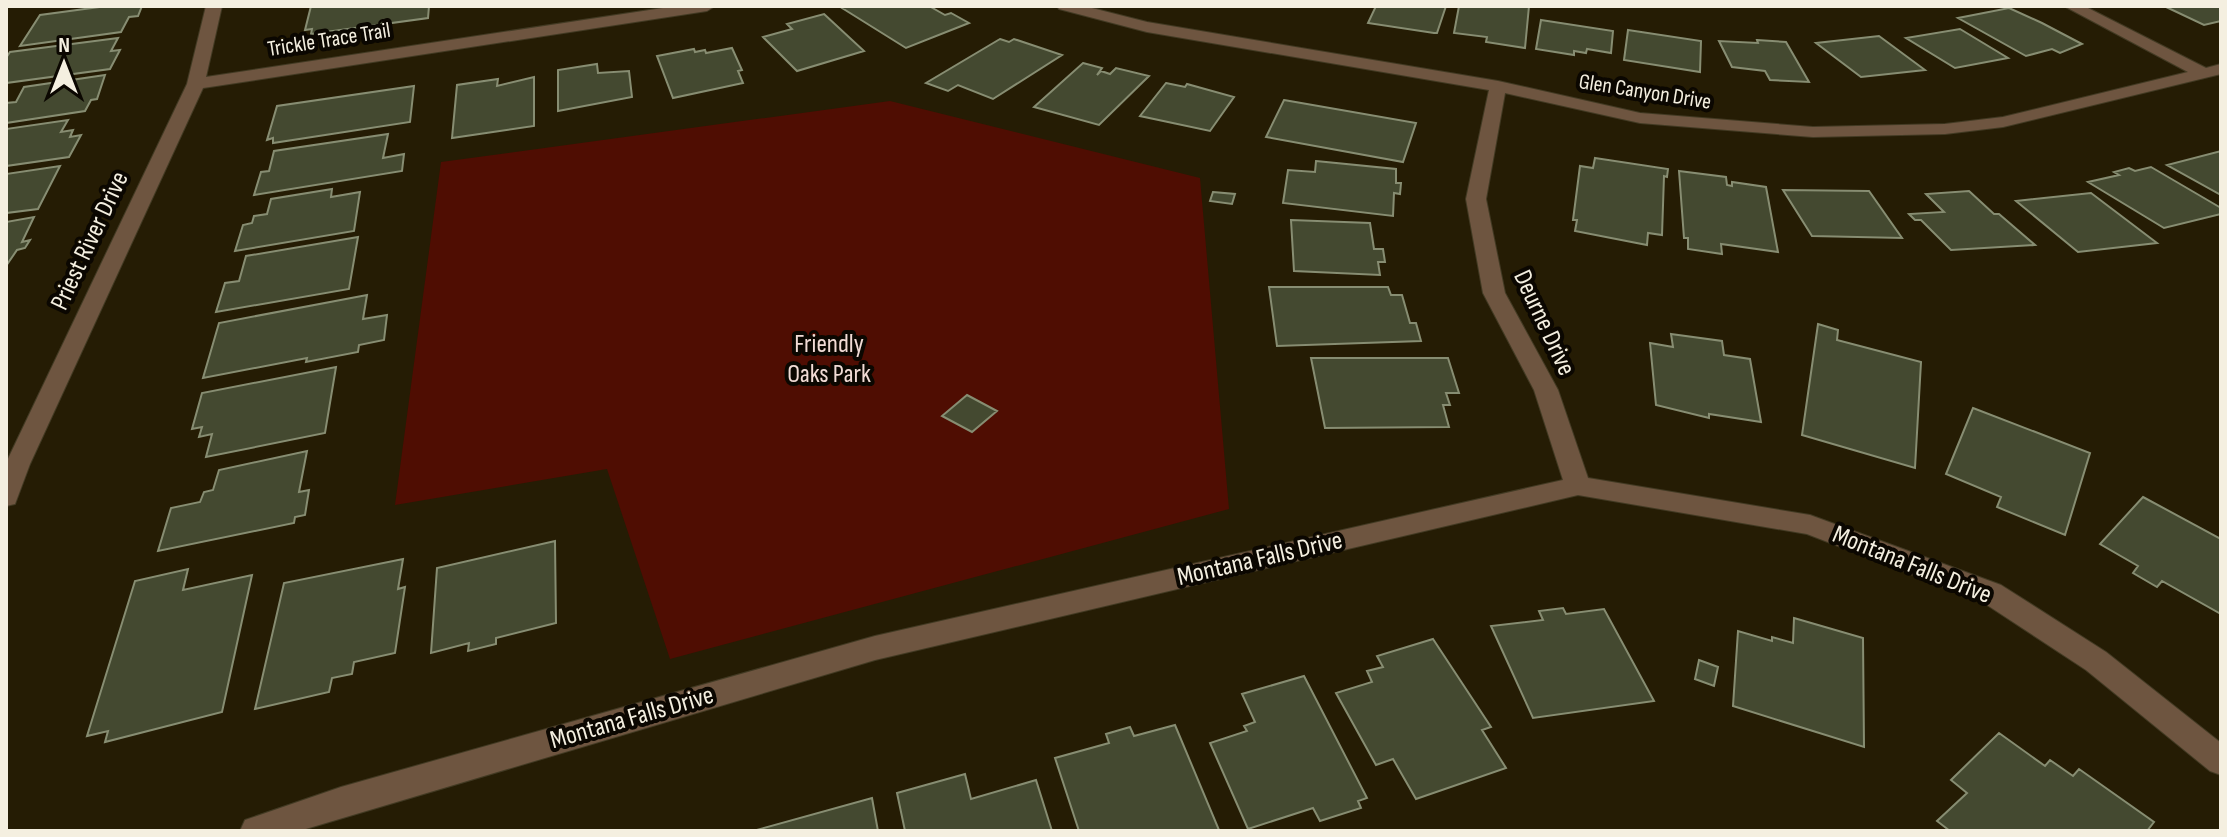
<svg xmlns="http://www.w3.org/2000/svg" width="2227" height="837" font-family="'Sofia Sans Condensed',sans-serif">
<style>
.green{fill:#4f0d02}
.building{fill:#444930;stroke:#878d72;stroke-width:2}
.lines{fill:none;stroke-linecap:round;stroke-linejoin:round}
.street-casing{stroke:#423a23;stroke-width:2}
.street{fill:#6e5540;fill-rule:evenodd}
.labels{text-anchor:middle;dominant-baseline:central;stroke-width:8;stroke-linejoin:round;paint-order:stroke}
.far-street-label{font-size:22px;fill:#f4efe0;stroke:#0b0701}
.street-label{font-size:26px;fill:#f4efe0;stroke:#0b0701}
.park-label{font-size:26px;fill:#f1dbd5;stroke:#0b0701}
</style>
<rect width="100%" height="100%" fill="#251c04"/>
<path class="green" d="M890,101l310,77 29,331 -559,150 -63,-190 -212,36 46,-343z"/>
<path class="building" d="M107,6h35l-4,10 -9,1 -8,15 -101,14 20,-31z
M311,6h118l-1,12 -117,16 1,-5 -7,1z
M847,6h82l16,9 6,-2 18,10 -63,25 -64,-40z
M1376,6h70l-9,27h-3l-66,-10z
M1459,6h70l-4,42 -39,-6 1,-5 -33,-4z
M2164,6h57v15l-17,4z
M2009,8l33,15 40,21 -22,9 -8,-4 -26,7 -68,-38z
M824,14l40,37 -67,20 -34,-34 29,-8 -5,-5z
M1541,20l72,11 -2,22 -24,-4 -1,4 -12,-2v4l-38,-6z
M1960,29l48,29 -53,10 -49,-30z
M1628,30l73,11 -1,31 -76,-12z
M1879,36l46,34 -64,7 -45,-34z
M118,38l-7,13 9,-1 -10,19 -104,14v-25l4,-6z
M1000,39l9,3 5,-3 48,16 -69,44 -35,-14 -10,6 -22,-8z
M1757,40l29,2 23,40 -39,-2 -5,-9 -33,-4 -13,-26 39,2z
M732,48l10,22 -4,1 5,12 -70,15 -16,-42 37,-7 1,3 10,-2 1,3z
M1083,63l19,5 -5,7 4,-4 9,3 6,-6 33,8 -50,49 -65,-18z
M597,64l1,9 31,-2 3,26 -74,14v-41z
M105,75l-8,24 -6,1 -6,11 -79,12v-20l10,-1 8,-15z
M534,77v49l-82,12 5,-53 41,-6 -1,7z
M1166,83l19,4 2,-3 47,13 -24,34 -70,-15z
M414,86l-4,36 -137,21v-5l-6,2 10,-34z
M1284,100l132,23 -13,39 -137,-25z
M68,120l-7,12 12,-2 -3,7 11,-2 -12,22 -63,9v-37z
M388,134l-5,24 21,-4 -2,17 -148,24 7,-23 8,-1 5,-20z
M2221,151v44l-54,-30z
M1595,158l73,11 -1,8 -3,-1 -2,59 -14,-2 -1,12 -72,-14 2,-11h-4l7,-54 13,2z
M1316,161l80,8v14h5l-1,11 -6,-1 -1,23 -110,-13 5,-33 27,2z
M60,166l-22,43 -32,4v-39z
M2151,167l70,41v6l-57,14 -76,-46 31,-7 -5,-3 15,-4 6,3z
M1679,171l47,6 1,8 5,1v-4l34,5 12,65 -57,-8 1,10 -34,-5v-11h-4z
M332,189l-1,8 29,-5 -6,39 -119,20 8,-26 9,-2 2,-7 13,-2 4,-15z
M1783,190l86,1 33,47 -90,-2z
M1969,191l25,23h5l36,31 -84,5 -30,-30h-6l-6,-6 35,-2 -18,-18z
M1213,192l22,2 -3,10 -22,-3z
M2091,193l66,50 -79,9 -62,-51z
M34,217l-12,25 8,-2 -5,8 -8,2 -11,16v-44z
M1291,220l79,3 4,26h9l2,13h-7l2,13 -86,-4z
M358,237l-9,52 -133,23 9,-29 14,-2 7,-25z
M1269,287h119l3,8h11l8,28h6l5,18 -144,5z
M367,295l-4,24 24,-4 -3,25 -25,5 -1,7 -52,10 1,-4 -104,20 16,-55z
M1818,324l20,6 -1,10 84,22 -6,106 -113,-33z
M1671,334l51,7 2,14 26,4 11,63 -52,-8v4l-53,-13 -6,-62 23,4z
M1311,358h137l11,35h-13l4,12h-7l6,22 -124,1z
M336,367l-11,66 -119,24 6,-23 -13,3 3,-10 -10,2 10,-36z
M967,395l30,16 -25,21 -30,-16z
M1973,408l117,45 -25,82 -68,-28 4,-10 -55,-23z
M307,451l-8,41 10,-2 -4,25 -10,2 -1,6 -136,28 13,-43 29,-6 4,-10 9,-2 6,-20z
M2143,497l78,42v75l-59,-33 -5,6 -24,-14 5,-7 -38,-22z
M555,541l1,82 -60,15v6l-28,7 1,-8 -38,10 6,-85z
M403,559l-5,30 7,-2 -10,66 -41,9 -2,12 -20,4 -3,14 -74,17 29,-126z
M188,569l-5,21 69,-15 -30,137 -117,30 3,-11 -21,5 48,-155z
M1563,608l3,6 38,-5 50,92 -121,17 -42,-92 52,-6 -4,-9z
M1794,618l69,20 1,109 -131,-41 5,-75 34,10v-4l21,6z
M1433,639l58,88 -9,3 24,38 -90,31 -23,-40 -17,6 -40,-72 36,-11 -5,-11 16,-4 -6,-11z
M1699,660l19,7 -4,19 -19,-7z
M1304,676l63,122 -9,3 3,7 -41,13 -7,-13 -65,21 -38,-86 37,-12 -3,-5 11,-4 -13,-28z
M1175,725l44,105 -140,1 -24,-73 54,-15 -3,-9 24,-7 4,9z
M1999,733l46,33 5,-6 23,16 6,-7 75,53 -7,9h-197l-13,-10 30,-28 -16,-13z
M965,774l6,25 65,-19 16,51h-147l-8,-38z
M872,798l6,33h-125z"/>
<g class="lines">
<g class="street-casing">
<path id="street" d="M206,6h16l-16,71 470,-71h39l-8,5 -504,77 -173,376 -15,40 -9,2v-43l181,-379z
M1057,6h27l63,16 351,59 142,32 173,14 132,-3 58,-7 185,-45 -124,-66h20l122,62 15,-4v10l-218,53 -58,7 -132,3 -173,-14 -135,-30 -19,106 19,94 53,97 30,88 222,37 191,70 105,67 115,91v32l-11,-4 -124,-101 -105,-69 -174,-67 -229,-39 -703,165 -576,171h-59l5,-11 96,-33 534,-151 688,-156 -29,-90 -51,-97 -17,-94 23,-109 -342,-58 -88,-23z"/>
</g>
<use href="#street" class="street"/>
</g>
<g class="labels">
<g class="far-street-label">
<text transform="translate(329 40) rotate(-9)">Trickle Trace Trail</text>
<text transform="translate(1645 92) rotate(9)">Glen Canyon Drive</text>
</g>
<g class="street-label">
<text transform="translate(90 241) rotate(-65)">Priest River Drive</text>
<text transform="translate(1544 323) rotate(65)">Deurne Drive</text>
<text transform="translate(1260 559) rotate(-13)">Montana Falls Drive</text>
<text transform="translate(1912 565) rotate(22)">Montana Falls Drive</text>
<text transform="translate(632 718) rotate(-16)">Montana Falls Drive</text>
</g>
<g class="park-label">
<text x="829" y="344">Friendly<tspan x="829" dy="30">Oaks Park</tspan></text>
</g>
</g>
<rect width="2227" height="837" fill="none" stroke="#f4efe0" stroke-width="16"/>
<g transform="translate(64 64)" stroke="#0b0701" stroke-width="6" paint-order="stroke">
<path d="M0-6L14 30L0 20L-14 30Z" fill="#f4efe0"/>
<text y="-12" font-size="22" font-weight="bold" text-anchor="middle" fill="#f4efe0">N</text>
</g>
</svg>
